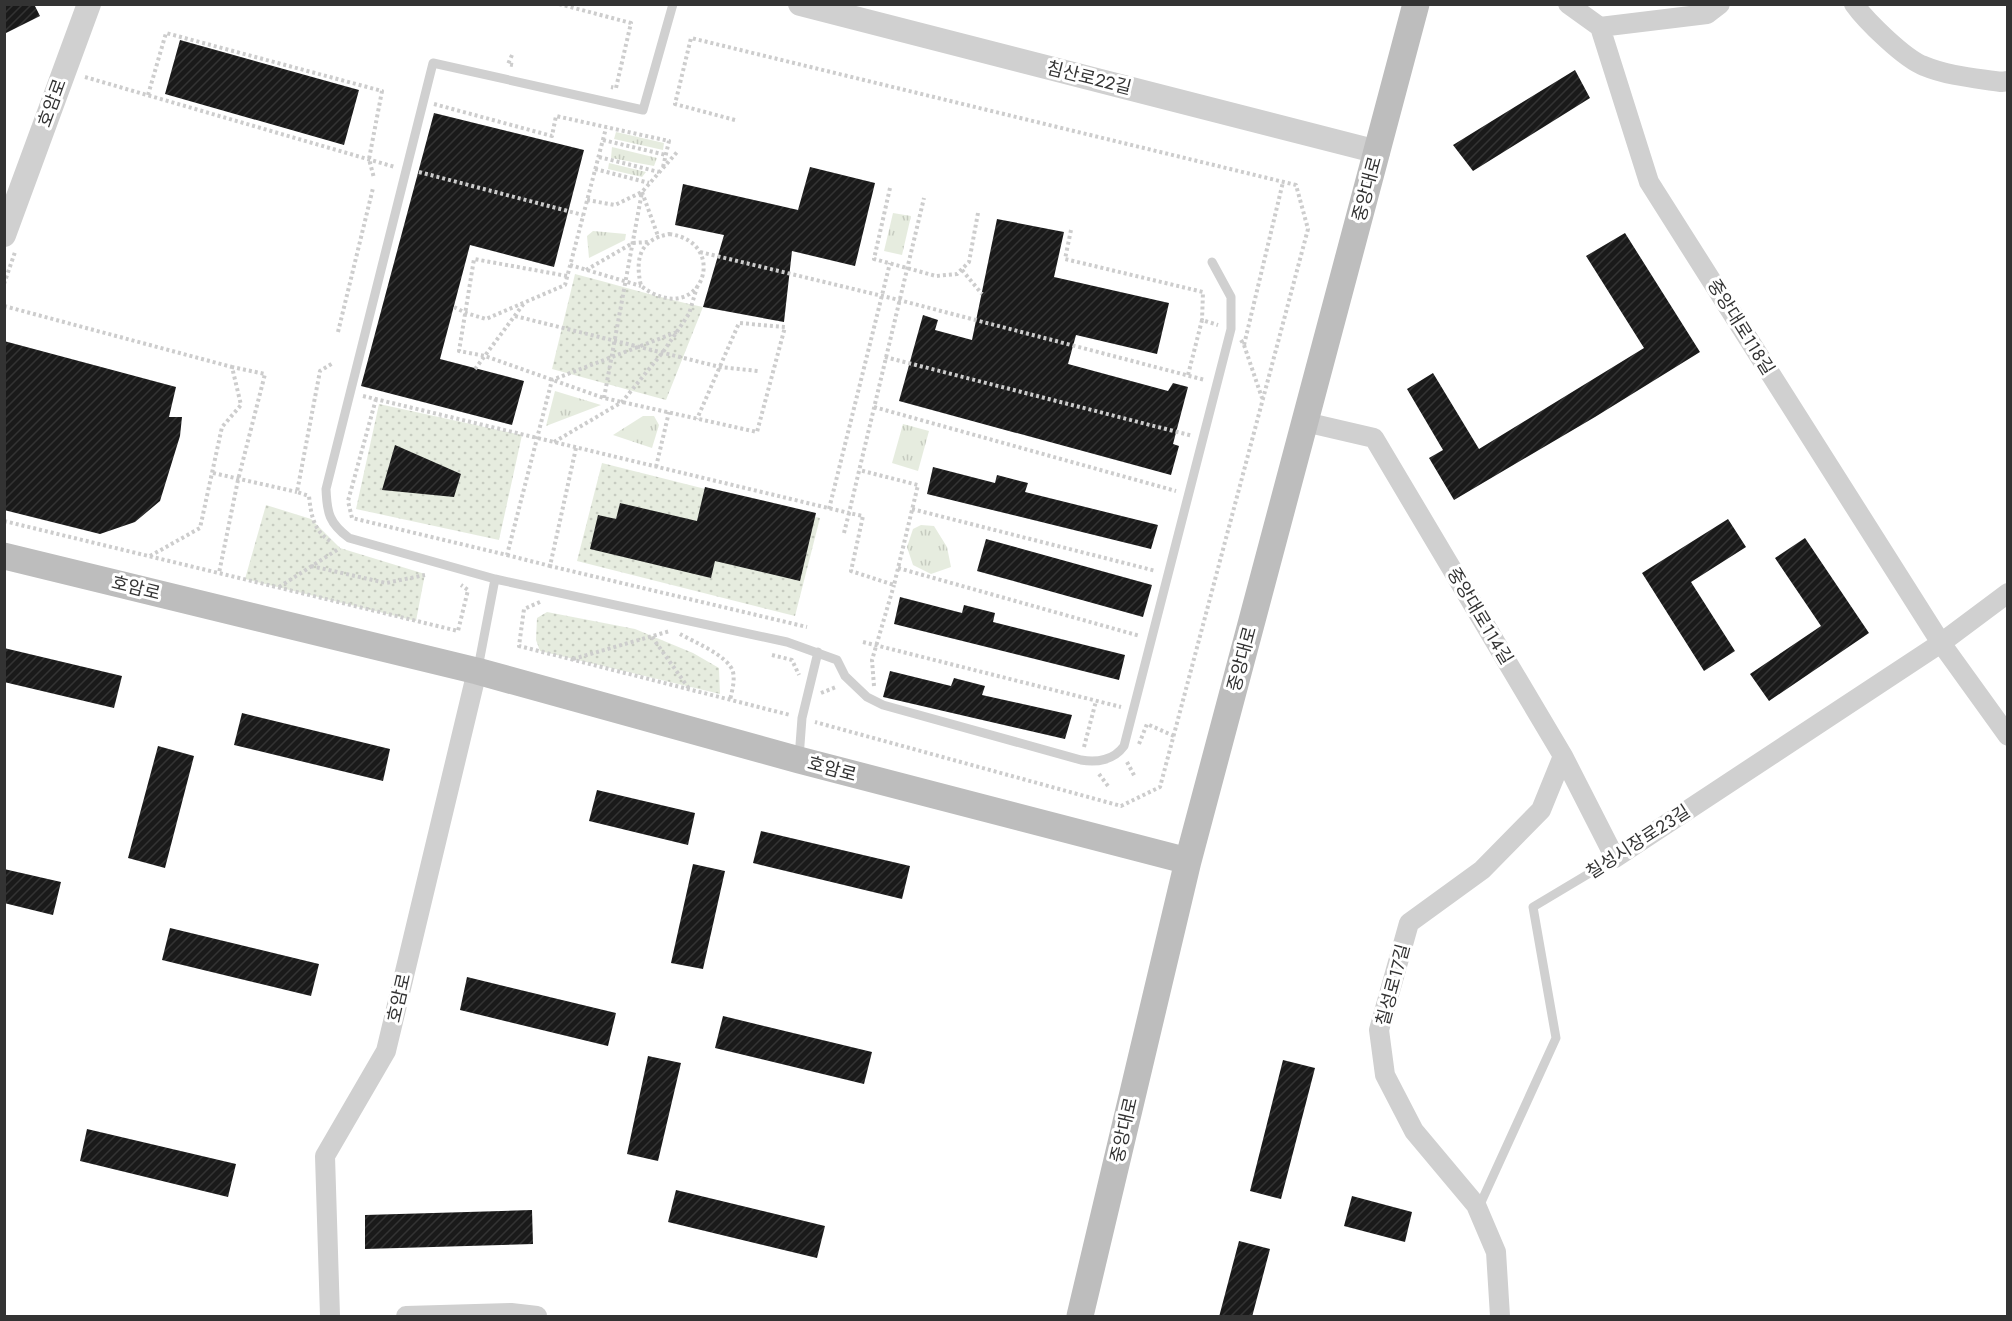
<svg xmlns="http://www.w3.org/2000/svg" width="2012" height="1321" font-family="Jost,'Noto Sans KR',sans-serif">
<style>
.grass{fill:url(#grass-tufts)}
.garden{fill:url(#garden-dots)}
.building{fill:url(#building-hatch)}
.lines{fill:none;stroke-linecap:round;stroke-linejoin:round}
.path{stroke:#cdcdcd;stroke-width:4;stroke-dasharray:3 3;stroke-linecap:butt}
.service{stroke:#d0d0d0;stroke-width:9}
.minor{stroke:#d0d0d0;stroke-width:20}
.tertiary{stroke:#d0d0d0;stroke-width:24}
.secondary{stroke:#bdbdbd;stroke-width:27}
.labels{text-anchor:middle;dominant-baseline:central;stroke-width:6;stroke-linejoin:round;paint-order:stroke}
.street-label{font-size:18px;fill:#333;stroke:#fff}
</style>
<defs>
<pattern id="grass-tufts" width="24" height="20" patternUnits="userSpaceOnUse" patternTransform="scale(1.5)"><rect width="24" height="20" fill="#e6ecdf"/><path d="M3 7l-1-3M5 7V3M7 7l1-3M15 17l-1-3M17 17v-4M19 17l1-3" fill="none" stroke="#c6cbc0"/></pattern>
<pattern id="garden-dots" width="8" height="8" patternUnits="userSpaceOnUse" patternTransform="scale(1.5)"><rect width="8" height="8" fill="#e6ecdf"/><path d="M2 2h.1M6 6h.1" fill="none" stroke="#c6cbc0" stroke-width="1.8" stroke-linecap="round"/></pattern>
<pattern id="building-hatch" width="6" height="6" patternUnits="userSpaceOnUse" patternTransform="scale(1.5)"><rect width="6" height="6" fill="#1a1a1a"/><path d="M-1 1l2-2M0 6l6-6M5 7l2-2" fill="none" stroke="#333"/></pattern>
</defs>
<rect width="100%" height="100%" fill="#fff"/>
<path class="grass" d="M616,132l48,11 -1,7 -49,-11z
M612,147l45,11 -3,8 -43,-8z
M609,163l37,9 -4,5 -34,-8z
M893,213l18,3 -9,39 -18,-4z
M593,231l33,3 -1,6 -36,18 -2,-22z
M555,391l46,14 -55,21z
M643,416h11l5,9 -7,23 -39,-13z
M903,424l26,7 -11,40 -26,-8z
M921,525l13,1 13,21 4,20 -20,7 -18,-9 -6,-18 6,-18z"/>
<path class="garden" d="M575,274c43,11 85,24 128,33l-37,93 -114,-31z
M379,404l143,31 -23,105 -143,-31z
M602,463l218,55 -25,98 -218,-55z
M266,505l45,14 29,29 85,26 -9,47 -171,-42z
M547,612l88,17 58,24 26,15 1,26 -180,-43 -4,-11 1,-22z"/>
<path class="building" d="M4,4h30l6,12 -36,18z
M180,40l179,50 -15,55 -179,-51z
M1575,70l15,28 -117,73 -20,-26z
M434,113l150,37 -30,117 -84,-22 -30,114 84,22 -12,44 -151,-39z
M810,167l65,16 -20,83 -63,-15 -8,71 -81,-15 21,-72 -49,-10 8,-41 115,26z
M997,219l67,13 -10,45 115,26 -12,51 -81,-19 -8,29 100,27 5,-8 15,4 -15,57 6,2 -8,29 -272,-74 24,-86 15,5 -3,10 37,10z
M1625,233l75,119 -105,65 -141,83 -25,-42 14,-8 -36,-61 26,-16 46,76 165,-101 -58,-92z
M4,341l172,46 -7,30h13l-2,19 -20,65 -25,21 -35,12 -96,-24z
M395,445l66,29 -7,23 -72,-7z
M933,467l62,16 2,-8 31,8 -3,9 133,33 -7,24 -224,-55z
M705,487l111,26 -16,68 -85,-20 -4,17 -121,-29 8,-34 18,4 4,-16 77,18z
M1728,519l18,28 -55,35 44,69 -31,20 -62,-98z
M1805,538l64,95 -100,68 -19,-27 71,-48 -46,-68z
M986,539l166,46 -9,32 -166,-46z
M900,597l62,16 2,-8 31,8 -2,9 132,33 -6,25 -225,-56z
M4,648l118,28 -8,32 -110,-26z
M890,671l61,15 3,-8 31,8 -3,9 90,20 -7,24 -182,-42z
M242,713l148,36 -7,32 -149,-36z
M158,746l36,10 -29,112 -37,-10z
M597,790l98,23 -7,32 -99,-24z
M761,831l149,35 -8,33 -149,-36z
M693,864l32,7 -22,98 -32,-6z
M4,869l57,13 -8,33 -49,-12z
M170,928l149,36 -8,32 -149,-36z
M467,977l149,36 -8,33 -148,-36z
M723,1016l149,36 -8,32 -149,-36z
M648,1056l33,7 -23,98 -31,-7z
M1283,1060l32,8 -34,131 -31,-8z
M87,1129l149,35 -8,33 -148,-36z
M676,1190l149,36 -8,32 -149,-36z
M1352,1196l60,16 -7,30 -61,-16z
M532,1210l1,34 -168,5v-34z
M1239,1241l31,8 -18,68h-33z"/>
<g class="lines">
<path class="path" d="M559,4l72,19 -15,65 -5,-1
M512,55l-4,9 5,1
M85,77l310,90
M148,95l18,-62 216,58 -13,68 5,19
M434,104l118,32 4,-20 113,25 -6,26
M735,120l-60,-16 16,-66 605,147 12,44 -148,558 -39,19 -306,-84
M603,140l63,15
M599,157l60,15
M595,169l54,14
M419,172l164,43
M890,188l-16,71 62,17 21,-2 12,-12 9,-49
M642,192l16,44
M587,200l28,5 27,-13 36,-41
M1071,230l-6,29 138,33 -1,28
M669,234c63,8 32,97 -28,52 -6,-27 -2,-46 28,-52z
M700,252l199,48 306,80
M570,265l71,21
M586,270l47,-27 15,-1
M962,270l20,24
M567,276l-93,-17 -15,92 26,5 119,42 153,34 28,-105 -46,-4 -42,96
M4,284l11,-32
M4,306l228,61
M454,307l12,6 20,6 79,-34 41,-157
M515,316l205,51 38,4
M338,332l35,-144
M1241,340l3,5 39,-163
M1244,345l18,53
M885,357l308,79
M475,369l50,-67
M1188,375l14,-55 16,5
M363,396l486,117 75,-315
M604,398l38,-206
M376,399l-28,102 4,17 155,37 45,-175 125,-48
M874,407l302,84
M554,442l68,-40 41,-50 26,-38 8,-27
M576,448l-26,118 257,61
M656,467l13,-55
M213,473l84,19
M829,509l61,-246
M912,509l244,62
M4,521l454,110 10,-41 -7,-5
M844,533l5,-20 14,3 -12,55 43,14 24,-100 -59,-15
M330,541c-17,-11 -19,-27 -21,-45l-12,-4 23,-121 13,-8
M507,555l43,11
M150,556l50,-28 22,-101 19,-22 -9,-38 33,7 -27,106 -19,93
M311,566l75,17 39,-8
M898,568l242,68
M279,587l61,-39
M540,602l-16,7 -5,37 271,69
M680,634c14,8 49,22 53,38 2,9 -1,19 -3,28
M652,637l38,53
M863,642l258,65
M772,655l20,5 7,15
M573,659l97,-28
M874,686l-2,-26 22,-75
M821,693l15,-6
M1139,744l8,-20 27,12
M1084,747l12,-46
M1127,762l8,15
M1099,774l9,12"/>
<path class="service" d="M495,579l292,63 50,18 8,16 22,21 16,8 198,55c16,3 33,0 43,-14l107,-417v-32l-19,-35
M478,668l17,-89 -146,-41c-20,-15 -22,-25 -23,-49l107,-426 210,47 30,-106
M799,758l3,-40 16,-66
M1478,1209l78,-171 -23,-131 82,-49"/>
<path class="minor" d="M1568,4l32,23 49,155 292,461 67,93
M1854,4c12,17 51,55 70,62 24,10 51,12 77,16l7,-1
M1600,27l107,-13 13,-10
M1305,422l69,16 189,318 52,102 326,-215 67,-50
M330,1316l-5,-160 61,-105 91,-380
M406,1316l105,-3 26,3
M1500,1316l-4,-64 -20,-47 -62,-74 -29,-56 -6,-45 30,-107 73,-53 59,-60 22,-54"/>
<path class="tertiary" d="M800,4l578,148
M4,235l85,-231"/>
<path class="secondary" d="M4,556l473,115 322,89 389,101
M1080,1316l108,-455 228,-857"/>
</g>
<g class="labels">
<g class="street-label">
<text transform="translate(1089 78) rotate(14)">침산로22길</text>
<text transform="translate(52 103) rotate(-70)">호암로</text>
<text transform="translate(1367 189) rotate(-75)">중앙대로</text>
<text transform="translate(1741 327) rotate(58)">중앙대로118길</text>
<text transform="translate(136 588) rotate(14)">호암로</text>
<text transform="translate(1480 616) rotate(59)">중앙대로114길</text>
<text transform="translate(1242 659) rotate(-75)">중앙대로</text>
<text transform="translate(832 769) rotate(15)">호암로</text>
<text transform="translate(1638 842) rotate(-33)">칠성시장로23길</text>
<text transform="translate(1393 985) rotate(-75)">칠성로17길</text>
<text transform="translate(399 998) rotate(-77)">호암로</text>
<text transform="translate(1124 1130) rotate(-77)">중앙대로</text>
</g>
</g>
<rect width="2012" height="1321" fill="none" stroke="#333333" stroke-width="12"/>
</svg>
